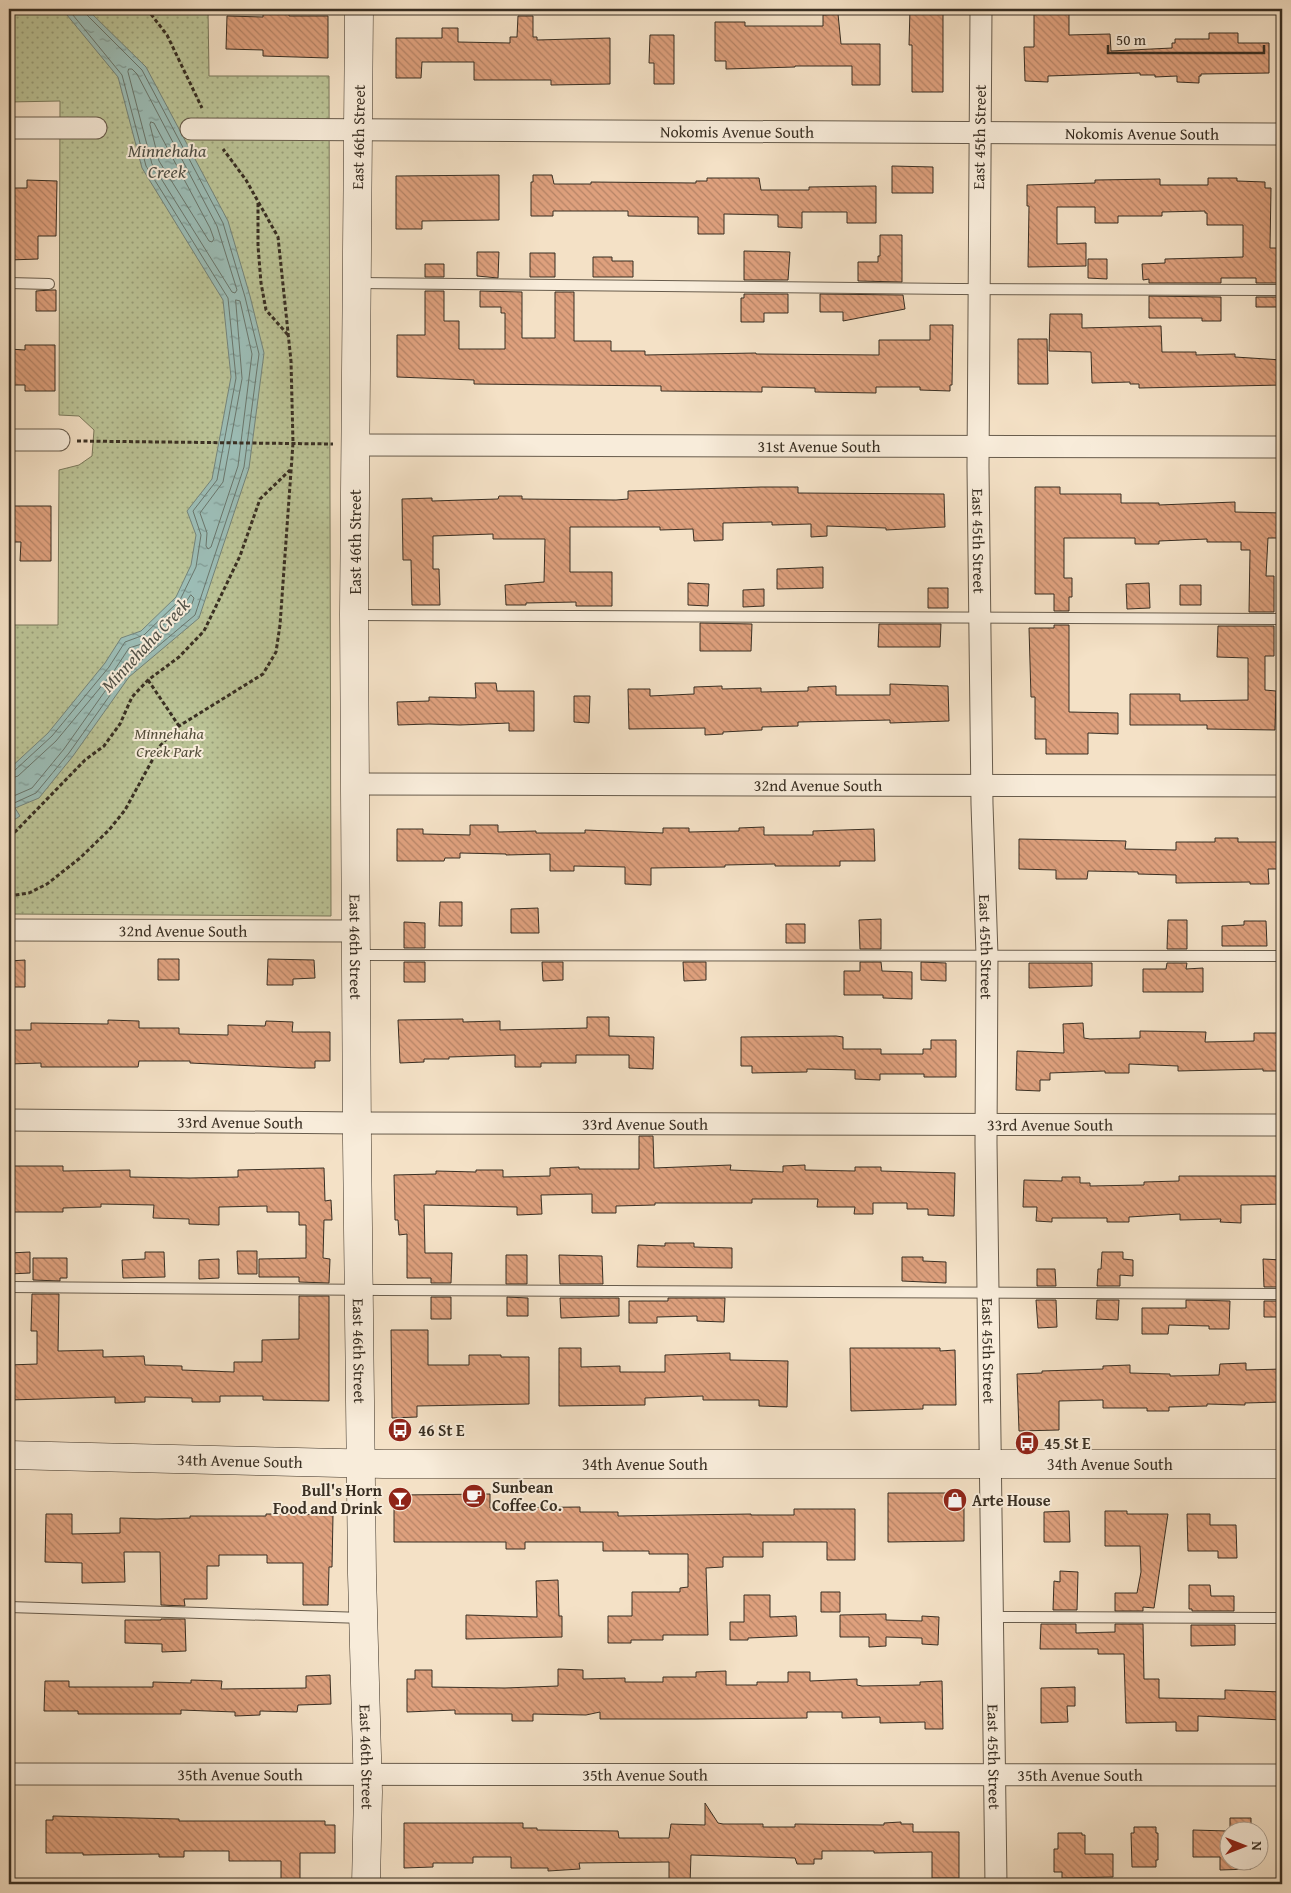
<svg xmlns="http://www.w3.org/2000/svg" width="1291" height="1893" font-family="'Gentium Book Plus',serif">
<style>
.grass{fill:url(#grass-dots);stroke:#7a795c}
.water{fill:url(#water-ripples);stroke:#74847b}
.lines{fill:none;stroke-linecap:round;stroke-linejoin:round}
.shore{stroke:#6a766c;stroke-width:1}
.building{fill:url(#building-back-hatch);stroke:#392f23}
.lane-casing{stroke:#685c4c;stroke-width:12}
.street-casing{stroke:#685c4c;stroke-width:23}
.secondary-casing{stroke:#392f23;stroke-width:29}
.path{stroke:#392f23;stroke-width:3;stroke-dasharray:4 2.5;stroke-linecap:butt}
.lane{stroke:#f8ecda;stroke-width:10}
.street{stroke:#f8ecda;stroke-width:21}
.secondary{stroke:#f8ecda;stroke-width:28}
.labels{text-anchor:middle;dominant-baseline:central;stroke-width:4;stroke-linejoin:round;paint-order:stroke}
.street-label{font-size:16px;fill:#392f23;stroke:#f8ecda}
.park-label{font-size:16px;font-style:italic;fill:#534d3a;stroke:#f8ecda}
.poi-label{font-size:16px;font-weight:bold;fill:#392f23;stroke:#f8ecda;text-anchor:start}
.water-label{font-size:18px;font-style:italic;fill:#525248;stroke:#f8ecda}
</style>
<defs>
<pattern id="grass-dots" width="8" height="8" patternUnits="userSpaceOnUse" patternTransform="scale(1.25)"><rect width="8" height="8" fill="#bbc396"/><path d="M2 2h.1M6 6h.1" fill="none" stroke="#999f7a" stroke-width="1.8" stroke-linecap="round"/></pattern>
<pattern id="water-ripples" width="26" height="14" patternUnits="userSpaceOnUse" patternTransform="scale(1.25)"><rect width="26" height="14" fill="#9cbdb6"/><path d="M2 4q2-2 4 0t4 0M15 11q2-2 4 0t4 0" fill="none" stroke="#809a94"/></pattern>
<pattern id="building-back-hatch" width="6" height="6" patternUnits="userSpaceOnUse" patternTransform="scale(1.25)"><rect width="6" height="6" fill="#dea07d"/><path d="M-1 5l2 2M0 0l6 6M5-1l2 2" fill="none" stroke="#b58366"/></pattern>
</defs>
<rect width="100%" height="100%" fill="#f4e1c6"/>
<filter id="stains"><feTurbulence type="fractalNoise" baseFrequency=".004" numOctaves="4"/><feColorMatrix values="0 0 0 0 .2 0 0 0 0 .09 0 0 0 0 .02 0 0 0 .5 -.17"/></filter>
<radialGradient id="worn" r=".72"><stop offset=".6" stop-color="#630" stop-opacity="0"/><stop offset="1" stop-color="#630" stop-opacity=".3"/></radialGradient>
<path class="grass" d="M9,9h199l1,67h120l2,840 -322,-2v-289h49l1,-155 20,-5 13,-9 2,-26 -15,-14 -20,-1 1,-314 -51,1z"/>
<path class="water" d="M62,9h25l59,58 82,154 22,75 14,57 -15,115 -50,150 -70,59 -56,79 -34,42 -24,10 5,8 -11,7v-54l39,-36 57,-70 16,-25 20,-7 35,-34 15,-32 5,-30 -9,-24 25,-32 19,-102 -8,-77 -81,-132 -24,-91z"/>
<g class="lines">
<path class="shore" d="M129,69h3l5,5 80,152 20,64 -2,3 -3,-1 -80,-128 -24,-92z
M151,122l3,1 56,105 4,11 -2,3 -3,-1 -50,-80 -9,-36z
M236,300l4,1 12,53 -14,112 -27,81 -3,2 -2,-3 1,-13 -7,-20 23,-31 19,-103z
M191,595l3,3 -5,14 -32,26h-3l-1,-3 31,-30z
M9,772l5,-1 38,-35 57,-69 16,-25 19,-7 36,-35 16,-33 5,-32 -8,-24 24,-31 19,-102 -8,-80 -82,-132 -24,-91 -54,-66
M9,779l9,-3 38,-35 58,-70 15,-23 19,-6v3l-28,25 -56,79 -32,39 -23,10
M9,817l3,-2 -2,-7 2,-4 24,-11 33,-40 56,-79 70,-59 49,-148 15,-113 -14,-57 -22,-74 -81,-153 -56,-56 -2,-5"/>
</g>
<path class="building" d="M910,9h33v83h-31v-47h-3z
M1034,9h35v26l41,-1 1,17 61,-3v-5h3v-4h34v-6h29v10h31v30l-68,1v2h-2v7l-22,-1v-6l-22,1v-2h-15v-2l-92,3v6l-23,-1 -1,-34h10z
M263,11h26v5h39v42l-65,-2v-6l-37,-1 1,-33 36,1z
M838,14l3,30h39v41h-28v-19h-57v1l-69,2v-8h-11v-39h30v4h78v-11z
M518,16h15v21h4v3l73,-2v46l-59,1v-5h-77v-18h-52l-1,16h-25v-40h46v-10h16v14l52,1v-6h7z
M650,35h24v49h-20v-21h-5z
M892,166l41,1v26h-41z
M499,175v45l-77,1v8h-26v-53z
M533,175h19l2,9h37v-2l105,1v-2h11v-3h52l2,12h48v-3l67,-1v37h-29v-11h-45v16l-24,-1v-12l-54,-1v20h-26v-17l-70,-1v-5h-75v5h-22v-34h2z
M1208,178h29v3l28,1v6h6l-1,60h12v35h-26v-5h-35v5h-72v-4l-6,1 -1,-16 23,-1v-4l78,-2v-32h-36v-12h-2v-2l-43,1v4h-44v7h-23v-16h-38v37l29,-1v23l-58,1 1,-61h-2v-21l68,-2v-3l65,-1v6h48z
M27,180l30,1 -1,55h-18v23l-29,1v-72h18z
M880,235h22v47l-44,-1v-19h20v-6h2z
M744,251l46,1 -2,28h-44z
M477,252h22l-1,26 -21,-2z
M530,253h25v24h-25z
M593,257h19v4h21v16h-40z
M1088,259h19v20l-19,-1z
M425,264h19v13h-19z
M51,290h5v21h-20v-20z
M425,291h19v30h15v28h46v-36h-4v-6h-21v-16l42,1v46h33v-46h19v49h37v10h34v4l111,-2v1l123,1v-15h51v-15h23l-1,60h-2v6l-30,-1v-3h-44v6l-61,-1v-4l-53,-1v5l-101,-1v-5l-187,-2v-4l-77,-3v-42h28z
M744,294h44v19h-24v9h-23v-24h3z
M820,294l83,1 2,14 -62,12v-9h-23z
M1149,296l72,1v24h-19v-3h-53z
M1256,297h26v10h-26z
M1050,314h32v14l79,-2 1,26h34v3l39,-1v3l47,3v25l-143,3v-4h-9v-2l-38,1 -1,-31 -42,-1z
M1018,339h29l1,45h-30z
M25,345h30v46h-30v-6h-16v-36l16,1z
M761,487h37v6l146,1 1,33 -59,3v-2l-59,-2v10l-16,1v-13l-39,1v-3l-49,1v17l-29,1 -1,-12 -33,1v-3h-90v45h42v34h-36v-4l-50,1v2h-20l-1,-20 39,-3 1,-43h-52v-5l-60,2v33h6l1,36h-28l-1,-45h-8l-1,-61 30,-1v3l66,-2 1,-3h23v3l94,1 12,-1v-8z
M1035,487h25v7h61v9h38v2l76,-3v10l47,1v25h-14l-2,38h8v36h-25l1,-62h-9v-8h-34v-3l-48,2v3h-24v-6h-71v40h8v19h-3v14h-15v-17h-19z
M9,506h42v55h-31l1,-19h-12z
M823,567v21l-46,1v-20z
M688,583l21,1 -1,22 -20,-1z
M1149,583l1,25 -23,1 -1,-25z
M1180,585h21v20h-21z
M928,588h20v20h-20z
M764,589v17l-21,1v-17z
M700,623l52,1 -1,27h-51z
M879,624h62l-1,23h-62z
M1054,625h15v87l49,1v21l-30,-1v21h-42v-15h-11v-42h-4l-2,-69h25z
M1218,626h56v30h-9v34l11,1 -1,39 -68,-1v-4h-77v-31h50v7l68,-1v-42l-31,-1z
M475,683h21l1,8h37v40h-25v-8l-49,2 -31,-1 -31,1 -1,-23 32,-1v-4l47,1z
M890,684l58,2 1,35 -59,2v-3l-92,2v4l-36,1v3l-39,2v2l-18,1v-7l-76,1 -1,-40h22v7l44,-2v-7l28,-1v3l39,-1v4l47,-1v-4l28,-1v9h54z
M574,696h16l-1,27 -15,-1z
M470,825h28v7l38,-1v2h49v-3l78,3v-5h26v4l50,-1v-3l25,-1v8h49v-4l61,-2 1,32h-35v5h-65v-2l-50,1v2l-74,1v17l-26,-1v-17l-51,-1v5h-24v-17l-44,1v-1l-46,-1v5h-15l-1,3h-47v-32h26v5l47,1z
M1215,838h23v4h40v27h-10l1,15h-19v-2l-74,1v-8l-38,-1v-2l-50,-1 -1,8h-31v-9l-37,-1v-30l107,2 -1,8 51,1v-8h39z
M440,902h22v24h-23z
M538,908l1,25h-28v-24z
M881,919v30h-21l-1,-29z
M1168,920h19v29h-20z
M1244,921h22l1,25h-45v-20l22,-1z
M404,922l21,1v25h-21z
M786,924h19v19h-19z
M158,959h21v21h-21z
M268,959l46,1 1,18 -22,1v6h-26z
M25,960v27h-16v-26z
M404,962h21v20h-21z
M542,962h21v18l-20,1z
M683,962h23v18l-22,1z
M860,962h21l1,9 30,1v27l-29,-1v-3h-39v-24h16z
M921,962l25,1v18l-25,-1z
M1029,963h63v23l-63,2z
M1167,963h20l-1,6 17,-1v24h-60v-23h23z
M587,1017h22v19l45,1 -1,32 -24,-1v-13h-53v8h-35v4h-26v-12l-66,2v2h-25v3l-24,1 -2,-43 65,-1v3l37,-1v9l87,-2z
M108,1020l31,1v7h40v6l49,1v-10l37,1 1,-5 27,1 -1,10h38v29h-15v7h-16l-109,-5v-2h-51l-1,6h-97v-4l-32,1v-34h22v-7l77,1z
M1083,1023l1,15 6,1 50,-1v-7l66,1 -1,10 49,-1v-8h26v38h-17v-2l-85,2v-5l-49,-2v9h-24v-2l-55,2v7h-10v11l-24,-1 1,-39 47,2 -1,-29z
M836,1036l7,1v12h38v5h42v-5h8v-9h25v37h-32v-3h-44v6l-25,-1v-9l-48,-1v3l-55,1v-7h-11v-29z
M639,1136h14l1,32 77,-3 -1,5 53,2v-6l22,-1v5l50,1v-4h26v4l74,2 -1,43 -26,-1v-6h-21v-6h-34v11h-19l1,-7h-38l1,-8h-66v4h-97v2l-39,1v7h-24v-19l-51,1 1,19 -25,1v-8l-93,-2 1,48h27l-1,30h-20v-5h-24v-44l-8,1 -1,-15h-3l-1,-45 42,-1v-3l40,1v-2h27v7l47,-1v-8l29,-1v2h60z
M9,1166h54v5l67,-1v7l60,1 48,-1v-7l86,-2 1,33 6,-1 1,20h-8l-1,38 7,1 -1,24 -30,-1v-5h-40v-18l47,-1v-33h-7v-13h-32v-6l-48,1v18l-30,-1v-5l-36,-1 1,-13 -53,-1v3l-38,1v4h-54z
M1179,1176h102l1,28 -41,1v18l-21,-1 1,-3 -41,1v-6l-51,3v5h-22v-4h-55v4l-16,-1 1,-14h-14l1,-27 38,1v-4h18v6h10v3l54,-1v-3l35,-1z
M665,1243h29v4l38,1v20l-95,-1 1,-22 27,1z
M237,1251h20v23h-19z
M30,1252v21l-21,1v-21z
M145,1252h19l1,25 -42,1 -1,-18 23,-1z
M1102,1252h21v7l10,1v16l-13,-1v11h-23l1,-17h3z
M506,1255h21v29h-21z
M559,1255l43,1 1,28h-43z
M902,1257h21v4l23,1v21l-44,-2z
M33,1258h34v20h-7v3l-27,-1z
M219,1259v19l-20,1v-19z
M1263,1259l19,1v27h-18z
M1037,1269h18l1,17h-19z
M32,1294h27l-1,57 45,-1v7l41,-1 1,9 37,1v4l52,2v-10h28v-22l37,-1v-43h30v105l-66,-1v-4h-43v6h-28v-4l-47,-1v5l-30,1v-6l-106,3v-35l28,-1v-33h-6z
M431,1297h20v22h-20z
M507,1297l21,1v18h-21z
M560,1298h59v18l-58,2z
M668,1298h57l-1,24 -27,-1v-5l-40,1v6h-28v-22h39z
M1036,1300h20l1,27 -19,1z
M1097,1300h22l-1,20 -22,-1z
M1186,1300l44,1 -1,28h-20v-3l-40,-1 -1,9h-26v-26h44z
M1264,1301h18v16h-18z
M391,1330h37v35h41v-10h32v2h28v47l-112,2v11l-25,1z
M559,1348h22v19l39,-1v6h45v-17l65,-2v7l58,1 -1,46 -28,-1v-6h-56v-4l-58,2v7l-86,1z
M850,1348h90v3l15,-1 1,55h-33v4l-72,2z
M1246,1363v7l36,-1v33l-37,1v2l-38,-1v2l-38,1v4h-22v-3h-44v-8l-44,1v29l-40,1 -2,-57 25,-1v-2l61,-2v-3l27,-1v8l40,1v2l49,-1 1,-11z
M888,1493h76v48l-76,1z
M490,1494v14l90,-1v5h38v4l133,-2v1h43v-6h61v51h-28v-18h-64v15h-40v10l-17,1 2,67h-45v5h-32v3h-23v-27h24v-24h48v-4l8,-1v-33h-39v-3h-46v-9h-78v7h-19v-7h-112v-43l7,-4z
M1069,1511l1,31h-26v-30z
M1105,1511h22v3h41l-14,94 -11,-1v4h-28v-18h22l4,-21 -1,-26h-35z
M46,1514h26v20l48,-1v-15l37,1 33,-1v-2h76v-2h30l37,1 -1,52h-3l-1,38h-25v-42h-36v-8h-48v11h-12v33h-23l1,7 -24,-1 -1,-53h-36l1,30 -43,1v-20l-37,-1z
M1187,1514h23v11h26l1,33h-19v-7h-30z
M1060,1571l18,1 -1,38h-24l1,-29 6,1z
M558,1580l1,36h3v21l-96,2v-24l71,2 -1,-36z
M1189,1585h21l1,11h23v15h-42v-2h-3z
M821,1592h19v20h-19z
M744,1595h26v22l26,-1 1,20 -49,2v2h-18v-18h14z
M886,1614v6l36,1v-5l17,1 -1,28 -16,-1v-6l-36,-1v9l-17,1v-10h-29v-22z
M161,1619h24l1,32 -24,1v-8l-37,-1v-23h36z
M1041,1624h35v9l39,-1v-8h28l1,55h15v19l66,1v-9l57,2v28l-84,-4v15h-22v-9l-50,1 -2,-69h-26v-5h-58z
M1191,1625h44v20l-44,1z
M558,1669l25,1v9l42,-1v4h38v-5h33v-5l30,-1v14h31v-3h31v-10h22v9l47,-2v6l5,1 58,-1v-3l22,-1 1,48h-18v-7l-45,1v-6l-38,1v-6h-35v6l-110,1h-97v-7l-14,3 -53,-1v7h-21v-7h-57v-4l-48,2v-33h8v-9h17v17l73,1 53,-2z
M330,1675l1,29 -33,1 -1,7 -37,-1v4l-25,1v-4l-54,-2v4h-103v-3h-34l1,-30h24v6h84v-5l38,1v-3l31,1 -1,8 85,-1v-12z
M1075,1687v19h-8l1,16 -27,1v-35z
M705,1803l13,20 5,1h40v3h32v-3l89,1v-2l17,-1v2h12v8h46v46h-27v-26l-58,1v-2h-52v8h-8v5h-17l-2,-6 -104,-3 -1,29h-21v-22l-90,1 1,6 -32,2v-3h-37v-11h-38v6h-40v4l-29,1v-45h119v5h14v2l81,1 1,7h50l2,-14 34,1z
M53,1816l126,3v2h146v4h10v28h-35v31h-19v-23h-52v-10h-45v6h-25v-3l-76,1v-2h-37v-33h7z
M1230,1818h21v12h-21z
M1134,1827h22v6h2v27h-2v7h-24l-1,-34h3z
M1193,1830l35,1v29h23v9l-31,1v-13h-27z
M1058,1833h24v2h3v19h28v23l-51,1v-6h-8v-23h4z"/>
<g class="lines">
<g class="lane-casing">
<path id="lane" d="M9,283l40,1
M358,283l598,6 326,1
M356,615l926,4
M357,955l925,1
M9,1287l374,3 899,4
M9,1607l354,11
M991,1617l291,1"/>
</g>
<g class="street-casing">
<g id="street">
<path id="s1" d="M981,9l-3,458 4,337 5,151 -1,188 10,741"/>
<path d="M9,128h87"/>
<path id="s2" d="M191,129l1091,5"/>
<path d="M9,440h50"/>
<path id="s3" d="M355,445l927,2"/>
<path id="s4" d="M356,784l926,2"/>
<path id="s5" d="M9,930l347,1"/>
<path id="s6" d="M9,1120l348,3 925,2"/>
<path id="s7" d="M9,1774l1273,1"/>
</g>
</g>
<g class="secondary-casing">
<g id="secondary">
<path id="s8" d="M359,9l-5,606 3,526 5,433 6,218 -2,92"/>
<path id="s9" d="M9,1455l374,9h899"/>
</g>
</g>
<path class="path" d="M147,9l20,26 35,73
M258,203v43l3,37 5,27 22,25
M77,441l256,3
M148,680l31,46
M9,836l7,-5 69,-71 19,-14 16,-22 12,-27 16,-17 31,-23 25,-26 36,-75 20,-57 30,-29
M9,896l20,-3 18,-9 33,-26 29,-28 16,-20 35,-64 19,-20 84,-52 13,-22 4,-27 13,-182 -2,-82 -13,-124 -32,-57 -23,-31"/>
<use href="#lane" class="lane"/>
<use href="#street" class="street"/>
<use href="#secondary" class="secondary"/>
</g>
<defs>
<g id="bus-disc" transform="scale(1.25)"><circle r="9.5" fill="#8f2418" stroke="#f8ecda"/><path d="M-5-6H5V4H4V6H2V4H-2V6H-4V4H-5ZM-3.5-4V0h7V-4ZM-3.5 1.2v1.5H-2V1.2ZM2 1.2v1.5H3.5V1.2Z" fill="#fff"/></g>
<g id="cafe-disc" transform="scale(1.25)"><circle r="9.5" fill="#8f2418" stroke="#f8ecda"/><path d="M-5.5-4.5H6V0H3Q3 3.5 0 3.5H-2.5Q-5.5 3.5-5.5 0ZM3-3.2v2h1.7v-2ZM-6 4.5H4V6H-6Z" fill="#fff"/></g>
<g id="bar-disc" transform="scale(1.25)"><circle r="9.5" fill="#8f2418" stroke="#f8ecda"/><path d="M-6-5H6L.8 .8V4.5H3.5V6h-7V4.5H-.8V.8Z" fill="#fff"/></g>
<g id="shop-disc" transform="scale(1.25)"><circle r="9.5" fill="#8f2418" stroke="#f8ecda"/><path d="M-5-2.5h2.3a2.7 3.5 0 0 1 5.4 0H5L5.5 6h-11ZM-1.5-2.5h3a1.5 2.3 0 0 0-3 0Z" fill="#fff"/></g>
</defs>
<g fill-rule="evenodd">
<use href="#bus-disc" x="400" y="1430"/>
<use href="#bus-disc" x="1027" y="1443"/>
<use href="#cafe-disc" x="474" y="1496"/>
<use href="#bar-disc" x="400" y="1499"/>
<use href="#shop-disc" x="955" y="1500"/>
</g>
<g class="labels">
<g class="street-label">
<text stroke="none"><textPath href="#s2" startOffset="546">Nokomis Avenue South</textPath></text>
<text stroke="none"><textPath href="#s2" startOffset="951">Nokomis Avenue South</textPath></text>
<text transform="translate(358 137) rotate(-89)">East 46th Street</text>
<text transform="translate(979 137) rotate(-89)">East 45th Street</text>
<text stroke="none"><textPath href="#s3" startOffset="464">31st Avenue South</textPath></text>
<text transform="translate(355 542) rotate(-90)">East 46th Street</text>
<text stroke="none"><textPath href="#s1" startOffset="532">East 45th Street</textPath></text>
<text stroke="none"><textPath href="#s4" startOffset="462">32nd Avenue South</textPath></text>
<text stroke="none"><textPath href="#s5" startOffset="174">32nd Avenue South</textPath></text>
<text stroke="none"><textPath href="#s1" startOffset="938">East 45th Street</textPath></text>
<text stroke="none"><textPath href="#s8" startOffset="938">East 46th Street</textPath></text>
<text stroke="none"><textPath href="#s6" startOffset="231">33rd Avenue South</textPath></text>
<text stroke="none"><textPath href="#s6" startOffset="636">33rd Avenue South</textPath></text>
<text stroke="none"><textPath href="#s6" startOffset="1041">33rd Avenue South</textPath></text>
<text stroke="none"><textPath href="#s1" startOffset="1342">East 45th Street</textPath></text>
<text stroke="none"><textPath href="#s8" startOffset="1342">East 46th Street</textPath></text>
<text stroke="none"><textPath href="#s9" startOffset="231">34th Avenue South</textPath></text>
<text stroke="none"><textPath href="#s9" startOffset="636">34th Avenue South</textPath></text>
<text stroke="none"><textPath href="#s9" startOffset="1101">34th Avenue South</textPath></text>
<text stroke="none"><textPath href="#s8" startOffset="1748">East 46th Street</textPath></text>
<text stroke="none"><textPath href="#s1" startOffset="1748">East 45th Street</textPath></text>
<text stroke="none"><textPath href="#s7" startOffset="231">35th Avenue South</textPath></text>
<text stroke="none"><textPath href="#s7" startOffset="636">35th Avenue South</textPath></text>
<text stroke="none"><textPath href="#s7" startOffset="1071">35th Avenue South</textPath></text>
</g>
<g class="park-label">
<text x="169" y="733">Minnehaha<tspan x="169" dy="18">Creek Park</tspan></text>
</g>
<g class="poi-label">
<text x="418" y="1430">46 St E</text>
<text x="1044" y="1443">45 St E</text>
<text x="492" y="1487">Sunbean<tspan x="492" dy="18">Coffee Co.</tspan></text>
<text x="382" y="1490" text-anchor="end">Bull's Horn<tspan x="382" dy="18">Food and Drink</tspan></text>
<text x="972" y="1500">Arte House</text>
</g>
<g class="water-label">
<text x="167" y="150">Minnehaha<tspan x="167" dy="21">Creek</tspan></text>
<text transform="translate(145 645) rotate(-47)">Minnehaha Creek</text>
</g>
</g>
<rect width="1291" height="1893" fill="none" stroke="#f4e1c6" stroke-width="30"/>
<rect x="10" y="10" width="1271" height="1873" fill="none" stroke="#392f23" stroke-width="2.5"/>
<rect x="15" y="15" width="1261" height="1863" fill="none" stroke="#392f23"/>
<g transform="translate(1244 1846) rotate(90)"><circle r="24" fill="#f8ecda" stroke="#aca091"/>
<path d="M0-4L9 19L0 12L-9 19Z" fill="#8f2418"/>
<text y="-8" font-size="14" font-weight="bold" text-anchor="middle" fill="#392f23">N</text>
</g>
<path d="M1108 45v8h156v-8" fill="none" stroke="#392f23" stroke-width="2.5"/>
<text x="1116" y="45" font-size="15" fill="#392f23" stroke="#f8ecda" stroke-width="4" paint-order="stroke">50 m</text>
<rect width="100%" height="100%" filter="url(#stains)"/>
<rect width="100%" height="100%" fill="url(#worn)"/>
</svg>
